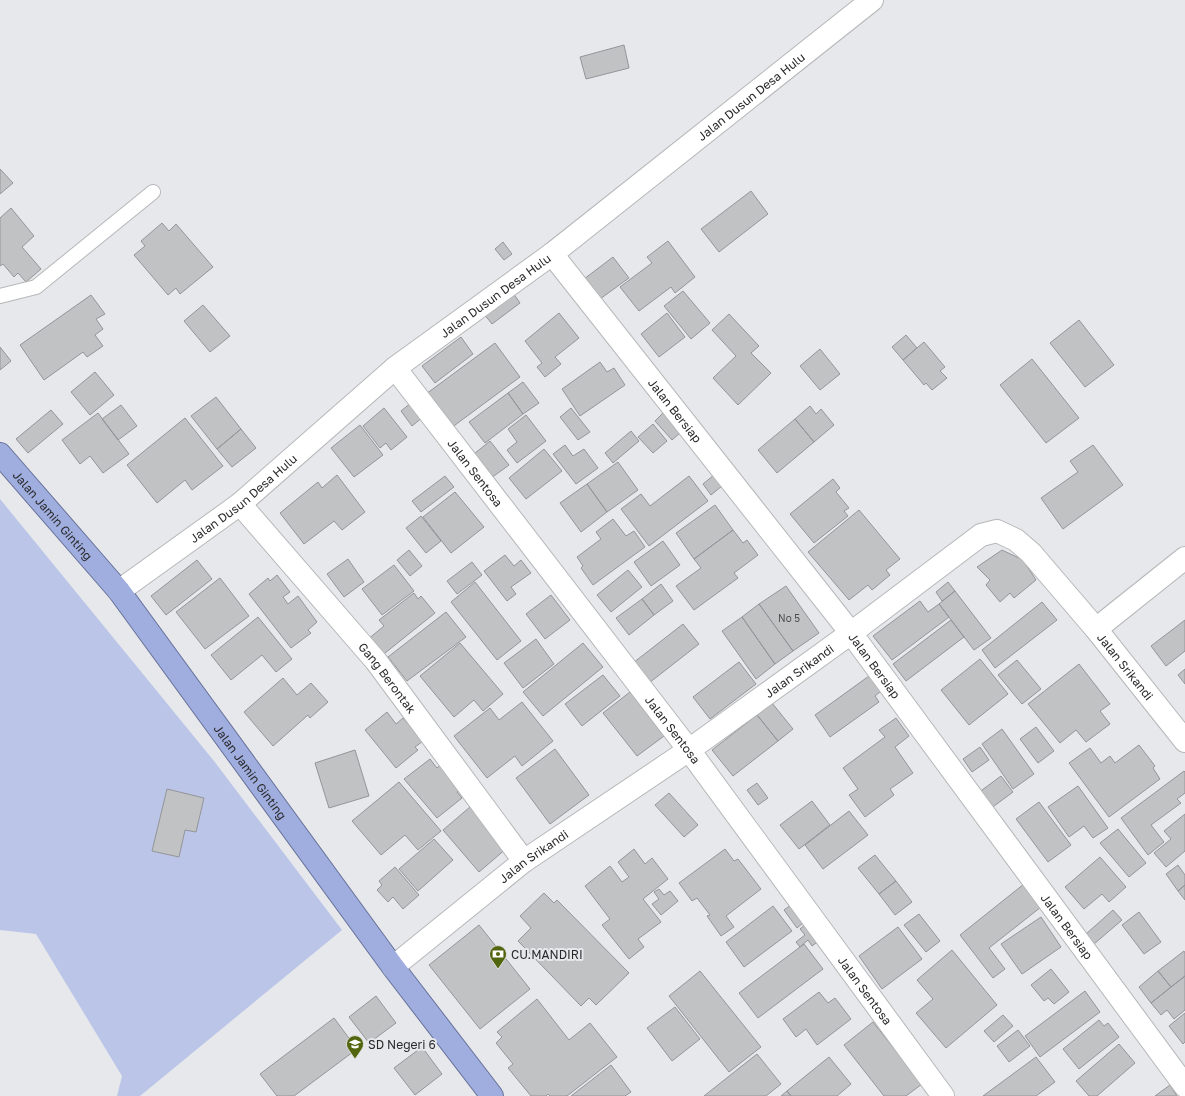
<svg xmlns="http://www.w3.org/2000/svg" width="1185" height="1096" font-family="'Golos Text',sans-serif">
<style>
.green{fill:#bac5e8}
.building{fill:#c1c2c4;stroke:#949598}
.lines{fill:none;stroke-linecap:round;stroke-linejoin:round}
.service-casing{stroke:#b6b7b9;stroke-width:16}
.minor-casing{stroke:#b6b7b9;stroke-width:24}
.trunk-casing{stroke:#67729a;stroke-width:24}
.service{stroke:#fff;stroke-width:14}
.minor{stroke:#fff;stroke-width:22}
.trunk{stroke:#a0aedf;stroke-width:22}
.labels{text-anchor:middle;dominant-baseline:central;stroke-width:4;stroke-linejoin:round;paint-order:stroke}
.number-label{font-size:10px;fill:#4f4f50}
.street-label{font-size:12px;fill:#29292a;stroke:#e7e8eb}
.poi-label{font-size:12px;fill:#29292a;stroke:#e7e8eb;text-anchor:start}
</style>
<rect width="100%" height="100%" fill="#e7e8eb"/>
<path class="green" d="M0,499l214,262 128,169 -202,166h-23l5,-20 -86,-142 -36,-4z"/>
<path class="building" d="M624,45l5,23 -43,11 -6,-22z
M0,169l13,14 -13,11z
M751,191l17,23 -49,38 -18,-23z
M11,208l23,28 -12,11 19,22 -15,13 -8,-9 -4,4 -11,-13 -3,2v-48z
M162,223l7,8 7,-7 37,43 -33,27 -4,-6 -8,7 -34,-40 11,-9 -4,-5z
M668,241l27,36 -20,16 -4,-6 -32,24 -19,-24 32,-24 -5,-6z
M503,242l9,12 -8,6 -9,-11z
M613,257l16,21 -29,21 -16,-20z
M683,291l27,32 -19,16 -27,-33z
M513,293l7,10 -28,21 -8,-10z
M91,295l14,19 -9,5 7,10 -8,6 8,11 -16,11 -4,-5 -39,28 -24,-35z
M203,305l27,31 -20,16 -26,-31z
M559,313l20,25 -24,19 6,7 -16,13 -8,-10 5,-4 -17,-22z
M667,313l18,24 -26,20 -18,-23z
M729,314l30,32 -8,7 20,20 -33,32 -25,-27 23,-22 -24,-26z
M1079,320l35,45 -29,22 -35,-44z
M906,335l11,13 -14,12 -11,-13z
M461,337l12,17 -38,29 -13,-17z
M924,342l21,25 -5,4 7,7 -15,12 -6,-7 -2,2 -21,-25z
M495,343l25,34 -69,51 -25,-34z
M0,347l11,14 -11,9z
M820,349l20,25 -20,16 -20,-24z
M1032,359l47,59 -33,25 -46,-58z
M600,362l7,10 7,-4 11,17 -45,31 -18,-27z
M95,372l19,23 -24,20 -19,-23z
M523,382l16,21 -16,11 -15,-21z
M508,393l15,21 -38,29 -16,-21z
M216,397l25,32 -24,20 -26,-33z
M412,402l11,15 -11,9 -11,-15z
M121,405l16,21 -19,14 -16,-21z
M810,406l6,8 5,-5 13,16 -20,17 -19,-23z
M384,408l23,29 -16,13 -5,-7 -6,5 -17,-22z
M571,408l19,24 -12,8 -18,-23z
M51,410l12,14 -35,29 -12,-14z
M664,412l17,20 -9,8 -17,-19z
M98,413l31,41 -26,19 -13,-17 -10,8 -18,-24z
M526,415l20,26 -29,22 -10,-13 10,-8 -9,-13z
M185,418l38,48 -31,24 -7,-10 -28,23 -30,-38z
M795,419l19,23 -37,31 -19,-23z
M653,424l14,17 -14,12 -15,-16z
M360,425l23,30 -29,22 -23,-29z
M241,429l15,19 -24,19 -15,-18z
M631,431l8,10 -26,22 -8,-10z
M490,441l19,24 -22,16 -18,-23z
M565,445l8,11 11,-7 14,19 -22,16 -23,-30z
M1093,445l30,40 -60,44 -22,-31 37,-26 -8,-11z
M544,449l18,22 -36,28 -17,-21z
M618,462l20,28 -31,22 -20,-28z
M337,475l28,37 -23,18 -8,-9 -30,23 -24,-31 38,-31 4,6z
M714,475l8,11 -11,9 -8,-11z
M445,476l9,11 -33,25 -9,-11z
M689,476l19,25 -59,45 -28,-37 20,-15 9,12z
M833,479l7,9 -4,4 13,16 -5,3 4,5 -34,27 -24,-29z
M587,484l20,28 -26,20 -21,-29z
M455,492l29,35 -33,26 -28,-36z
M715,505l18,25 -39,29 -18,-26z
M859,510l41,49 -14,11 4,5 -18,15 -4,-5 -19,15 -41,-48z
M421,516l20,25 -15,12 -20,-25z
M613,519l13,17 8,-5 11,16 -52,38 -12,-17 2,-2 -6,-9 24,-18 -5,-7z
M733,530l10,13 4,-3 11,15 -24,18 4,5 -44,32 -18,-24 25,-18 -7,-9z
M663,541l17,24 -29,21 -17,-24z
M409,550l13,16 -12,10 -13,-16z
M1002,550l21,10 13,20 -22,18 -4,-5 -10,9 -14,-17 4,-5 -13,-13z
M505,555l9,11 7,-6 10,13 -20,14 5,7 -9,7 -23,-30z
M348,559l16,23 -20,15 -17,-23z
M197,560l15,19 -46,36 -15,-19z
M472,562l10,13 -25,19 -10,-13z
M394,565l20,26 -32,24 -20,-26z
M628,570l14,17 -31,25 -14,-17z
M277,575l13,17 -7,5 5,7 10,-8 19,26 -9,8 3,3 -20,15 -42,-54 19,-16 2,3z
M220,578l29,38 -44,33 -29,-37z
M475,582l46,59 -24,19 -46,-58z
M948,582l7,9 -13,10 -6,-9z
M661,584l12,17 -19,14 -12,-16z
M786,586l33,47 -26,18 -34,-47z
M955,591l36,47 -17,12 -35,-46z
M414,593l4,6 3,-3 14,17 -55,44 -13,-17 17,-14 -5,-6z
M551,595l19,25 -25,19 -19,-25z
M642,599l12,16 -25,20 -13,-17z
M920,601l8,11 11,-8 10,13 -57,43 -19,-24z
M1042,602l15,18 -62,48 -13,-18z
M759,604l34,47 -18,13 -33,-47z
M446,612l20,25 -59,44 -19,-24z
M258,617l34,42 -16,13 -14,-17 -31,25 -20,-25z
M742,617l33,47 -19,15 -34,-48z
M951,620l13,17 -58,44 -13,-17z
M1185,620v31l-19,15 -15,-20z
M683,624l16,20 -50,39 -16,-20z
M536,639l18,25 -31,24 -19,-25z
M460,643l43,51 -20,17 -9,-11 -20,17 -34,-41z
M583,643l20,24 -60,49 -20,-24z
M980,659l28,35 -39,31 -28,-35z
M1017,660l24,29 -19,15 -24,-29z
M739,662l17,22 -46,35 -17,-22z
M1079,664l31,40 -10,7 10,13 -24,18 -10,-12 -16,13 -32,-39z
M1185,669v15l-7,-9z
M603,675l17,21 -38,30 -17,-22z
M869,676l12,15 -6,5 4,6 -49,35 -15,-22z
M283,678l14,17 14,-12 17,19 -18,16 -2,-3 -35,31 -29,-34z
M630,692l34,44 -27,20 -34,-43z
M522,702l31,39 -31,25 -7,-10 -28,22 -33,-42 36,-28 9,12z
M772,703l21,26 -15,12 -21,-26z
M387,712l9,12 7,-6 20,23 -8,6 3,3 -22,18 -31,-38z
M757,715l21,26 -45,35 -21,-26z
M896,718l13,18 -14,11 18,26 -23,16 4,6 -29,22 -16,-22 9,-6 -15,-21 42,-31 -6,-7z
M1036,727l18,24 -16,12 -18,-24z
M1002,729l32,45 -21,15 -31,-45z
M1139,745l16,21 -2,2 7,11 -51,38 -40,-54 21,-15 11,15 9,-7 5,7z
M980,747l9,13 -17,12 -9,-13z
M555,749l34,46 -39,29 -34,-46z
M355,750l14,46 -40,12 -14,-45z
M430,759l7,9 8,-7 20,24 -8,7 5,6 -25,20 -33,-39z
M1184,771l1,1v21l-8,6 4,4 -30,22 13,17 -16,13 -27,-37z
M1001,776l12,16 -23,17 -12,-16z
M399,782l42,49 -23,19 -13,-15 -24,20 -29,-34z
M757,783l11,15 -10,7 -11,-15z
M1078,786l30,42 -15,10 -9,-12 -15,11 -21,-30z
M167,789l37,9 -8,34 -11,-2 -6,27 -27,-6z
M669,793l29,32 -14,12 -29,-32z
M477,801l30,47 -28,24 -36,-42z
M812,801l18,24 -31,24 -19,-24z
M1039,802l32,43 -23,17 -32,-43z
M849,811l19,24 -45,34 -18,-24z
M1185,814v37l-19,16 -12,-14 17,-14 -7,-8z
M1118,829l28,34 -17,14 -29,-34z
M434,839l19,21 -35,31 -19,-22z
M634,849l11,15 7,-6 16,21 -25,20 18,23 -23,17 6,8 -15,12 -27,-34 8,-6 -25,-33 25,-20 12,16 7,-5 -11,-15z
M725,849l9,12 4,-2 23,30 -35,27 8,11 -13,9 -14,-20 3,-1 -13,-17 -5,3 -13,-18z
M875,855l21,26 -17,13 -21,-26z
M1100,857l26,30 -17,15 -7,-8 -18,15 -19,-22z
M1178,865l7,10v10l-7,6 -12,-17z
M395,867l24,28 -16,14 -10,-12 -5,5 -11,-12 5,-5 -3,-4z
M896,881l16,21 -17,13 -16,-21z
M1024,884l17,23 -52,41 16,21 -12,9 -33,-43z
M1185,885v15l-7,-9z
M659,889l5,6 6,-4 8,10 -17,14 -9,-11 7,-5 -5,-7z
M544,893l10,10 3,-3 72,73 -33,32 -7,-7 -8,8 -63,-65 13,-13 -11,-12z
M798,900l12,17 -13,11 -13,-18z
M773,906l19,25 -48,36 -18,-25z
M1113,910l9,10 -28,24 -8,-10z
M1139,912l22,30 -17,12 -22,-29z
M919,914l21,27 -14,11 -22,-27z
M1041,917l20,30 -39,27 -21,-30z
M807,923l13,17 -8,6 -4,-6 -8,7 -4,-5 9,-7 -5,-6z
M479,925l51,64 -50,40 -51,-64z
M898,927l24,32 -40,30 -23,-33z
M804,944l19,25 -65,49 -19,-25z
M952,950l45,55 -51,43 -30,-35 17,-14 -16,-19z
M1184,951l1,2v23l-14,11 -13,-16z
M1051,969l18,23 -15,12 -6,-6 -4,3 -13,-16z
M700,971l61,76 -32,25 -60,-76z
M1158,971l13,16 -20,16 -12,-16z
M1185,976v34l-11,9 -7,-9 -6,5 -10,-12z
M1085,991l15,21 -60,45 -15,-21z
M819,992l9,11 7,-5 16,21 -34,26 -11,-16 -10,8 -13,-18z
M376,996l20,27 -27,20 -20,-26z
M537,999l32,41 21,-17 27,34 -50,39h-17l-2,-2 -2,2h-15l-23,-28 5,-4 -17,-21 6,-6 -5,-5z
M675,1007l25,32 -28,22 -25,-33z
M1185,1013v29l-2,2 -14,-18z
M1003,1015l10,11 -19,16 -10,-11z
M334,1018l23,31 -63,47h-17l-17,-22z
M1099,1020l5,6 4,-3 11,14 -40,32 -16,-20z
M873,1022l49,62 -16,12h-22l-40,-51z
M1018,1030l12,16 -21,16 -12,-16z
M1119,1044l16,19 -38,33h-8l-13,-15z
M422,1047l20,27 -27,21 -21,-27z
M757,1054l24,30 -15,12h-62z
M829,1057l22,27 -14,12h-46l-4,-5z
M1036,1057l19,25 -19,14h-53z
M611,1065l20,27 -6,4h-54z
M1170,1085l7,11h-22z
M787,1091l4,5h-10z"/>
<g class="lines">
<g class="service-casing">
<path id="service" d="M0,296l36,-9 117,-95"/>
</g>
<g class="minor-casing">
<g id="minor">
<path id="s1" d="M552,254l299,379 334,453"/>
<path id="s2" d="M395,368l294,382 254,346"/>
<path id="s3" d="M240,504l136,157 148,200"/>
<path id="s4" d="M119,591l121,-87 155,-136 157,-114 320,-254"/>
<path d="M1096,629l89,-71"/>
<path id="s5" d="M393,967l131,-106 165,-111 162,-117 130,-98 16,-4 19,9 15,13 65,76 89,112"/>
</g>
</g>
<g class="trunk-casing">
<g id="trunk">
<path id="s6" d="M0,454l119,137 274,376 99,129"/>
</g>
</g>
<use href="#service" class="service"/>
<use href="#minor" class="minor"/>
<use href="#trunk" class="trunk"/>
</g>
<defs>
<g id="bank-pin" transform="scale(0.9)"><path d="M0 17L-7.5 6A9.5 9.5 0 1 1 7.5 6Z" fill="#52650f" stroke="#e7e8eb"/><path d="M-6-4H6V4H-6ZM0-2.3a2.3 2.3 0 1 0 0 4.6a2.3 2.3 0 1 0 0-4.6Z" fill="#fff"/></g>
<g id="school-pin" transform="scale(0.9)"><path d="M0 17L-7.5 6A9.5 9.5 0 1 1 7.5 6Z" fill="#52650f" stroke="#e7e8eb"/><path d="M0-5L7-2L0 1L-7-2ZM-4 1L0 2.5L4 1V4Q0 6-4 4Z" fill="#fff"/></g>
</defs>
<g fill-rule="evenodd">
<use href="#bank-pin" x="498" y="954"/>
<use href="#school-pin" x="355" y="1044"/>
</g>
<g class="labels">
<g class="number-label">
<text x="789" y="618">No 5</text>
</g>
<g class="street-label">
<text stroke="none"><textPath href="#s4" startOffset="803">Jalan Dusun Desa Hulu</textPath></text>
<text stroke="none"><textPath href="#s4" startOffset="479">Jalan Dusun Desa Hulu</textPath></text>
<text stroke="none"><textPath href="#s1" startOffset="199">Jalan Bersiap</textPath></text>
<text stroke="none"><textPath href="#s2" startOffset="132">Jalan Sentosa</textPath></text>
<text stroke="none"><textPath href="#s4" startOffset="155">Jalan Dusun Desa Hulu</textPath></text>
<text stroke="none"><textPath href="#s6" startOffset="81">Jalan Jamin Ginting</textPath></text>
<text stroke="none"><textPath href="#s1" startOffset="523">Jalan Bersiap</textPath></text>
<text stroke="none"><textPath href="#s5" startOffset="935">Jalan Srikandi</textPath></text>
<text stroke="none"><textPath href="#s5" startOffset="503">Jalan Srikandi</textPath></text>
<text stroke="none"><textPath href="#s3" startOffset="228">Gang Berontak</textPath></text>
<text stroke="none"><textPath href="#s2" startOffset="456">Jalan Sentosa</textPath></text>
<text stroke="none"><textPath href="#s6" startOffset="405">Jalan Jamin Ginting</textPath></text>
<text stroke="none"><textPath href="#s5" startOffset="179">Jalan Srikandi</textPath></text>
<text stroke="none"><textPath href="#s1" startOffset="847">Jalan Bersiap</textPath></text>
<text stroke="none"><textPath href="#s2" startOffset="780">Jalan Sentosa</textPath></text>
</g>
<g class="poi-label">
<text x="511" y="954">CU.MANDIRI</text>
<text x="368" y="1044">SD Negeri 6</text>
</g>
</g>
</svg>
